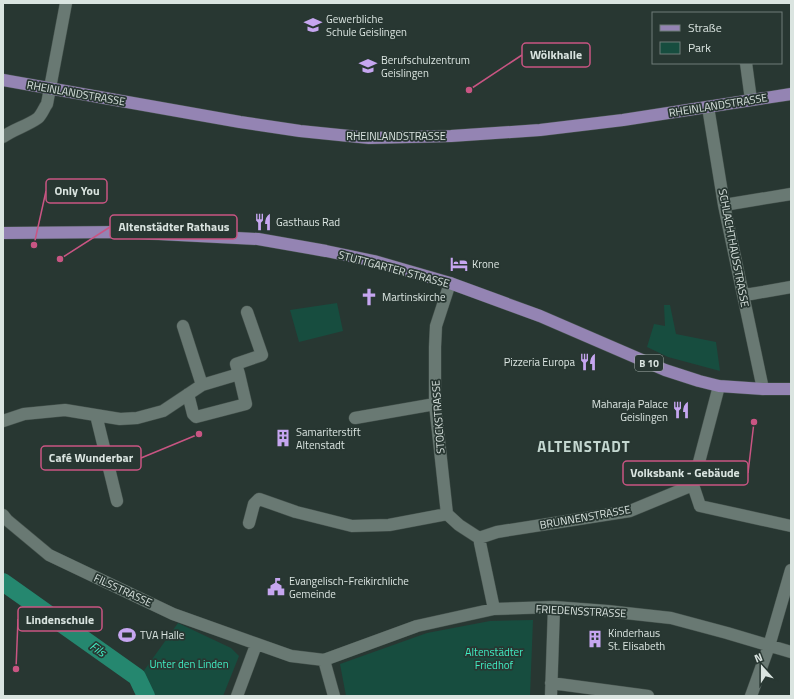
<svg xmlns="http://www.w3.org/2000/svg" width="794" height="699" font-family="'Titillium Web',sans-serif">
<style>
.green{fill:#174d3f}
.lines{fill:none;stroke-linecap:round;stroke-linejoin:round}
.river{stroke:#25876f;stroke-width:18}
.minor-casing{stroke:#45524d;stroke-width:13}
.major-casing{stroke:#45524d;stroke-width:13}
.minor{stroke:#697973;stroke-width:12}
.major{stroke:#9484b3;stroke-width:12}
.labels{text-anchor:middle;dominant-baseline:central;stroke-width:3.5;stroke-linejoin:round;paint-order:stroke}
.shield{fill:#283732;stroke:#a5b0ac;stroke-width:1}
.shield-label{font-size:10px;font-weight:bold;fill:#dae4e0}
.poi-label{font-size:11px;fill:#dae4e0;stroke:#283732;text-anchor:start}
.street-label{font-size:11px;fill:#dae4e0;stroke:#283732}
.park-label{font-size:11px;fill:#40efc4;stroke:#283732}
.water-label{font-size:12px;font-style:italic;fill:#41efc5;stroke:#283732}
.district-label{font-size:15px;font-weight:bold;letter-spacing:1px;fill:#c4d7d0;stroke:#283732}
.leader{fill:none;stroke:#c95583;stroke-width:1.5}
.callout-dot{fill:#c95583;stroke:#283732;stroke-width:1.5}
.callout{fill:#283732;stroke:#c95583;stroke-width:1.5}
.callout-label{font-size:12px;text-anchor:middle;font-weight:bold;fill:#dae4e0}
</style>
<rect width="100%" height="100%" fill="#283732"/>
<path class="green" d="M337,303l6,28 -44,11 -9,-32z
M664,305h6l6,29 40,8 4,29 -52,-14 -21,-10 7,-23 11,2z
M533,620l-3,76h-184l-6,-32 87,-31 63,-12z
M178,623l53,25 8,8 -16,40h-68l-12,-24z"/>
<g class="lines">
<path class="river" d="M3,582l134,95 9,19"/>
<g class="minor-casing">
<path id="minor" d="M746,63l5,37
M708,107l16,98 39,184
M3,137c11,-8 24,-11 35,-19 4,-4 6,-10 9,-14l19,-101
M724,205l67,-11
M450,283l-14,43 -1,21v57l12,110 12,11 20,13
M743,294h8l40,-7
M202,385l37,-11 -3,-10 26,-9 -15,-43
M188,394l5,20 3,3 50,-13 -7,-30
M96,415l21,86
M355,418l80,-14
M3,421l21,-7 41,-4 55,9 17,-1 26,-7 39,-26 -19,-59
M693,485l26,-99
M3,515l4,5 42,35 124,59 118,42 33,4 93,-34 77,-17 60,-2 53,4 64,7 56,15 64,19
M249,523l5,-19 5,-5 37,13 56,14 37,-1 58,-11
M494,609l-15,-71 18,-6 133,-21 63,-26 7,21 91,20
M324,660l10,36
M551,683l97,13
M237,696l19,-51
M551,696l3,-89
M751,696l18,-50 22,-76"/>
</g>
<g class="major-casing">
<path id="major" d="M3,80l237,42 60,9 69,7 82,-2 89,-6 83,-10 168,-26
M3,233l117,-1 138,7 68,12 48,10 76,22 90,33 125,54 34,11 20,5 44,3h28"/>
</g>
<use href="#minor" class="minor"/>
<use href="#major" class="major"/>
</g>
<defs>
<g id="school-bare" transform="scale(1.38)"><path d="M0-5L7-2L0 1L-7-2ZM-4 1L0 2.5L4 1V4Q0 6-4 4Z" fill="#c6a6f0" stroke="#283732" stroke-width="2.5" paint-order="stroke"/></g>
<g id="restaurant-bare" transform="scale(1.38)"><path d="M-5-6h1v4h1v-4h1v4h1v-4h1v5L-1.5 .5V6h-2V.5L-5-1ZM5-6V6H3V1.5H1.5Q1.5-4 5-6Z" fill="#c6a6f0" stroke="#283732" stroke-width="2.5" paint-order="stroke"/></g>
<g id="hotel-bare" transform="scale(1.38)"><path d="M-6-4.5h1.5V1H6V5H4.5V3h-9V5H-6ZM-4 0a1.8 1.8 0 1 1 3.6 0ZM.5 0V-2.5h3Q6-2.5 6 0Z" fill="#c6a6f0" stroke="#283732" stroke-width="2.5" paint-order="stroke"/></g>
<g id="church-bare" transform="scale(1.38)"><path d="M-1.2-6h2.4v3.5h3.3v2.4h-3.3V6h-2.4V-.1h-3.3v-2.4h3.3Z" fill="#c6a6f0" stroke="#283732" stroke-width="2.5" paint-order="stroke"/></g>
<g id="building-bare" transform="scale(1.38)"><path d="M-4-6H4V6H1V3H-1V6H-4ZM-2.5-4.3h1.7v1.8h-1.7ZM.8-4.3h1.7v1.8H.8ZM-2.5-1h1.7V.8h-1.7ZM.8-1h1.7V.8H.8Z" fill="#c6a6f0" stroke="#283732" stroke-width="2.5" paint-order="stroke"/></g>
<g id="civic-bare" transform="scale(1.38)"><path d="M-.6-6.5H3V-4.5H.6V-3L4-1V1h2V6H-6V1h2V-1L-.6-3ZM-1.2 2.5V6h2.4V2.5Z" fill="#c6a6f0" stroke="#283732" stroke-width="2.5" paint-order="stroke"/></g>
<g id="stadium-bare" transform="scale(1.38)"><path d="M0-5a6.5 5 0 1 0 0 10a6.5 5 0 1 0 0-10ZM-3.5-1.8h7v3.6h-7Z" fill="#c6a6f0" stroke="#283732" stroke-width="2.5" paint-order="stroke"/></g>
</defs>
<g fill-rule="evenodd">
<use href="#school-bare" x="313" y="25"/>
<use href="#school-bare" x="368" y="66"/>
<use href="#restaurant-bare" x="263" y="222"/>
<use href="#hotel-bare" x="459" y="264"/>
<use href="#church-bare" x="369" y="297"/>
<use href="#restaurant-bare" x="588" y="362"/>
<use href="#restaurant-bare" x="681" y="410"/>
<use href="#building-bare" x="283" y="438"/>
<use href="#civic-bare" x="276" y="587"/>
<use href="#stadium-bare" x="127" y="635"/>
<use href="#building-bare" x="595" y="639"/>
</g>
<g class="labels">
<rect class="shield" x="635" y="355" width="28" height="16" rx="3"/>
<g class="shield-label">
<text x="649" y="363">B 10</text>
</g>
<g class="poi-label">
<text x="326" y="19">Gewerbliche<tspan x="326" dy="13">Schule Geislingen</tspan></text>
<text x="381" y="60">Berufschulzentrum<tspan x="381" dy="13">Geislingen</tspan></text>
<text x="276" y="222">Gasthaus Rad</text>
<text x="472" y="264">Krone</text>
<text x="382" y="297">Martinskirche</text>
<text x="575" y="362" text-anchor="end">Pizzeria Europa</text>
<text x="668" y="404" text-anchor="end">Maharaja Palace<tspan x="668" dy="13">Geislingen</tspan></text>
<text x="296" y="432">Samariterstift<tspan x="296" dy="13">Altenstadt</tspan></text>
<text x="289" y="581">Evangelisch-Freikirchliche<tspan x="289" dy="13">Gemeinde</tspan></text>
<text x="608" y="633">Kinderhaus<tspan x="608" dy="13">St. Elisabeth</tspan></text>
<text x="140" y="635">TVA Halle</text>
</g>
<g class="street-label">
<text transform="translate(76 93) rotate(10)">RHEINLANDSTRASSE</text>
<text transform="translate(718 105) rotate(-9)">RHEINLANDSTRASSE</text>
<text x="396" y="136">RHEINLANDSTRASSE</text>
<text transform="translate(734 248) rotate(79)">SCHLACHTHAUSSTRASSE</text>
<text transform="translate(394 269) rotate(15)">STUTTGARTER STRASSE</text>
<text transform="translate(438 417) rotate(-94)">STOCKSTRASSE</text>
<text transform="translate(585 517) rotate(-10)">BRUNNENSTRASSE</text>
<text transform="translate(123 590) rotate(25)">FILSSTRASSE</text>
<text transform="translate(581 611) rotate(3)">FRIEDENSSTRASSE</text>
</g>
<g class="park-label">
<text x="494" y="652">Altenstädter<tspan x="494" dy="13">Friedhof</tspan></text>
<text x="189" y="664">Unter den Linden</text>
</g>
<g class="water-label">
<text transform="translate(98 649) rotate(35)">Fils</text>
</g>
<g class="district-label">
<text x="584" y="446">ALTENSTADT</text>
</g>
</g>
<path class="leader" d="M469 90L522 55M34 245L46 191M60 259L110 227M199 434L141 458M754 422L748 473M16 669L18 619"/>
<g class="callout-dot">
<circle cx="469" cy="90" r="4"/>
<circle cx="34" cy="245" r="4"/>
<circle cx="60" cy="259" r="4"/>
<circle cx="199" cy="434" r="4"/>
<circle cx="754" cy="422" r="4"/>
<circle cx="16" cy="669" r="4"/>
</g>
<g class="callout">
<rect x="522" y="43" width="68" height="24" rx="4"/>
<rect x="46" y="179" width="61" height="24" rx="4"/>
<rect x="110" y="215" width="127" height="24" rx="4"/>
<rect x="41" y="446" width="100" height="24" rx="4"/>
<rect x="623" y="461" width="125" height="24" rx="4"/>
<rect x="18" y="607" width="84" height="24" rx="4"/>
</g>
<g class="callout-label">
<text x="556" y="59">Wölkhalle</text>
<text x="77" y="195">Only You</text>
<text x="174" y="231">Altenstädter Rathaus</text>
<text x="91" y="462">Café Wunderbar</text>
<text x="685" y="477">Volksbank - Gebäude</text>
<text x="60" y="624">Lindenschule</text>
</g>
<rect width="794" height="699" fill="none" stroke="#dae4e0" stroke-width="8"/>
<rect x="652" y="12" width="130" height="52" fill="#283732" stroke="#6f7c78"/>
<rect x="660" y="25" width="20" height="6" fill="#9484b3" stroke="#6f7c78"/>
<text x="688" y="32" font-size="12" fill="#dae4e0">Straße</text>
<rect x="660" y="42" width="20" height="12" fill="#174d3f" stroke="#6f7c78"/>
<text x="688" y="52" font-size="12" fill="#dae4e0">Park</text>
<g transform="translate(762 667) rotate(339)" stroke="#283732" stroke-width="3" paint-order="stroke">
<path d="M0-3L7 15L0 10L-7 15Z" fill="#dae4e0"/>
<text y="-6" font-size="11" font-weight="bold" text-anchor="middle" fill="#dae4e0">N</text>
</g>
</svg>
